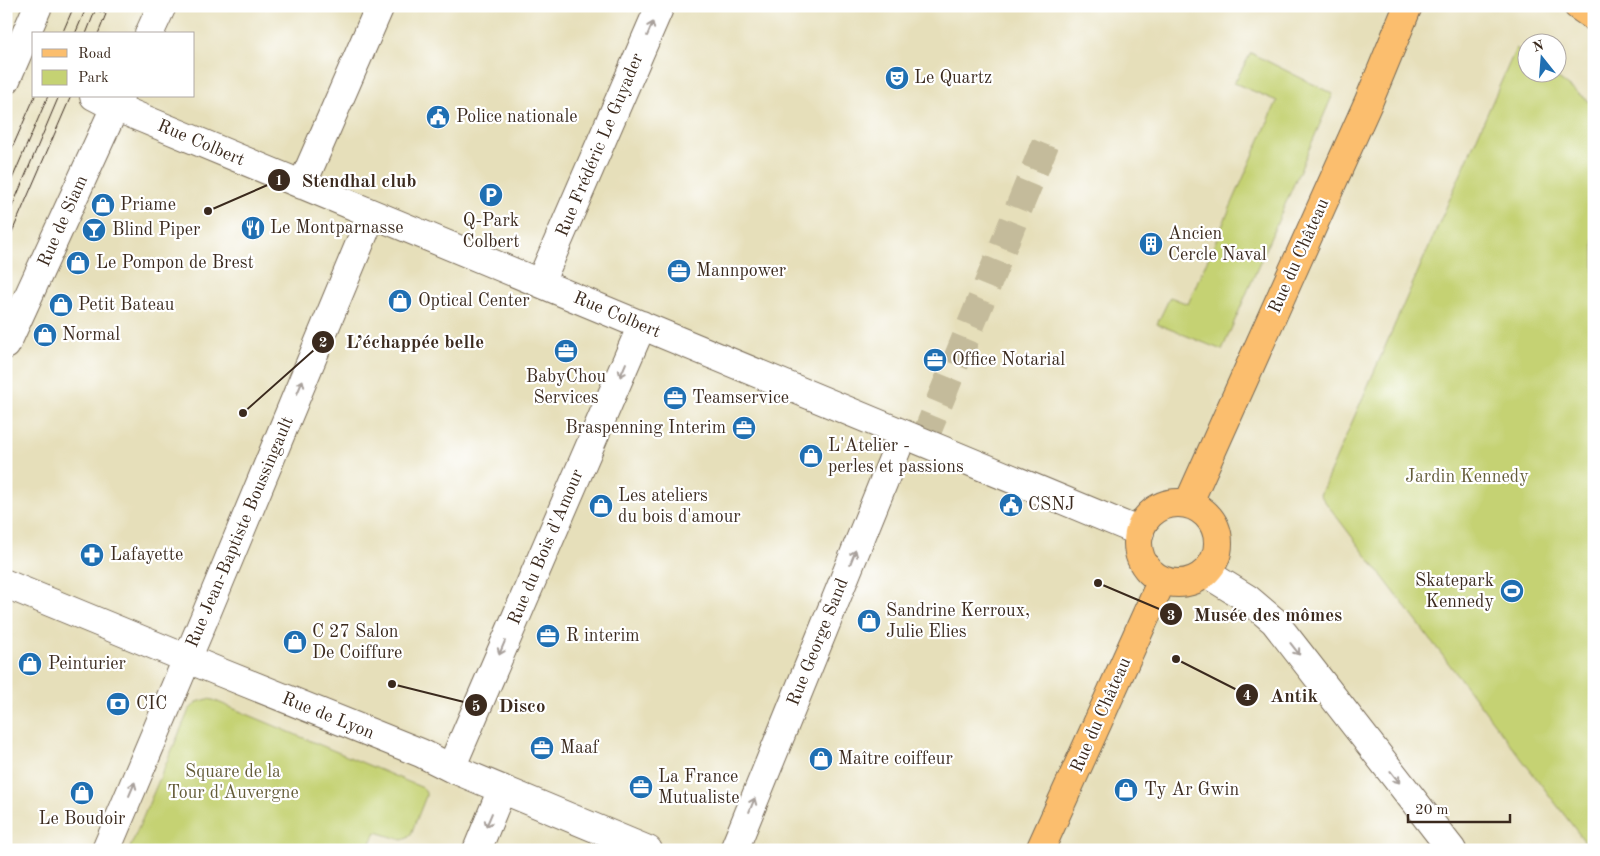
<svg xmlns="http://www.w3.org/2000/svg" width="1600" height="856" font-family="'Old Standard TT',serif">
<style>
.green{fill:#c5d273;stroke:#807e48}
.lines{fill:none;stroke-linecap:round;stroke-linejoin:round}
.minor-tunnel{stroke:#c4bb9b;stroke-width:28;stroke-dasharray:28 14;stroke-linecap:butt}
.minor-casing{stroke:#776955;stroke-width:30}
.major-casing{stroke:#776955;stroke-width:30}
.minor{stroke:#fff;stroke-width:28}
.major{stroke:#fbbe6e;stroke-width:28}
.tram{stroke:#3b2a1e;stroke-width:1}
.oneway{stroke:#a79f9a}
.labels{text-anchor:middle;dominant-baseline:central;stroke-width:4.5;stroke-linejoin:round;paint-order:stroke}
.poi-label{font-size:18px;fill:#3b2a1e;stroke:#fff;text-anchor:start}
.street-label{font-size:18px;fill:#3b2a1e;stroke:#fff}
.park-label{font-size:18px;fill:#645c38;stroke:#fff}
.leader{fill:none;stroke:#3b2a1e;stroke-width:2}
.callout-dot{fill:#3b2a1e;stroke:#fff;stroke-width:2}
.mark-label{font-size:15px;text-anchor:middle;font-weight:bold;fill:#fff}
.callout-label{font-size:19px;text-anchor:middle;font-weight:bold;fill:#3b2a1e;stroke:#fff;stroke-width:4.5;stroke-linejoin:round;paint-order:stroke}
</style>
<rect width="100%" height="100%" fill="#fff"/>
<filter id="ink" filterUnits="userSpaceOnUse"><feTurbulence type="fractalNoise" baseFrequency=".02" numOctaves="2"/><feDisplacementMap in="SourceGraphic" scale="10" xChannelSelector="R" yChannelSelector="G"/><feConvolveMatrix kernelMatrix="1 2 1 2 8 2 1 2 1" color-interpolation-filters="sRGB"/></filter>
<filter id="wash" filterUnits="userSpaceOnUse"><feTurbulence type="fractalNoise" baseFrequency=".0096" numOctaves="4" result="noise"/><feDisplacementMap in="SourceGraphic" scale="20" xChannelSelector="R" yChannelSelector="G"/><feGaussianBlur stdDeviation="1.12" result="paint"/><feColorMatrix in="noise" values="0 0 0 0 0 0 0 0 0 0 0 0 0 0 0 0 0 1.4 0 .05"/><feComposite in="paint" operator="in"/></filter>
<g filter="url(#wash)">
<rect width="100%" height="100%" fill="#e6dfba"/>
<path class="green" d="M1516,48l11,8 1,16 22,1 44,32v731l-9,6 -265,-347z
M1251,53l82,41 -111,256 -65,-26 13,-27 18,7 89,-203 -43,-18z
M208,699l5,1 210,88 3,5v3l-15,38 -3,4 -6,2 -26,-8 -8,18h-239l60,-140 8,-8z"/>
</g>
<g filter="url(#ink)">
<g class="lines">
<path class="minor-tunnel" d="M923,442l127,-310"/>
<g class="minor-casing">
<path id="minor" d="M149,34l13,-28
M6,80l32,-74
M94,96l21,11 1025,425
M302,185l78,-179
M540,283l120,-277
M6,345l114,-249
M1206,573l42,26 26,22 178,229
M6,584l211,87 204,82 30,15 197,82
M451,768l191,-443
M106,850l98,-231 168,-405
M477,850l25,-61
M734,850l169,-416"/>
</g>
<g class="major-casing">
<path id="major" d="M1578,6l16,11
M1138 543a40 40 0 1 1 80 0a40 40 0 1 1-80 0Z
M1188,504l180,-401 40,-97
M1040,850l122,-270"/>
</g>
<use href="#minor" class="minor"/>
<use href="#major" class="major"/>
<path class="tram" d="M87,6l19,8 -8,20
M62,34l12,-28
M75,34l12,-28
M86,34l11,-28
M6,162l29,-66
M6,193l42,-97
M6,221l53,-125
M6,246l65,-150"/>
</g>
<defs><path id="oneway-shaft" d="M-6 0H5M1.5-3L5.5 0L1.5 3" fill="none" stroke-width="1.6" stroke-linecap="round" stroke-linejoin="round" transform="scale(1.25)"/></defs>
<g class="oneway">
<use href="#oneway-shaft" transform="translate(650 29) rotate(-67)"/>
<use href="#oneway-shaft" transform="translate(623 370) rotate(113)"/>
<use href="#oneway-shaft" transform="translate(300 387) rotate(-67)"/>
<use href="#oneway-shaft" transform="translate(853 557) rotate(-68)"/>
<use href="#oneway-shaft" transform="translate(502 648) rotate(113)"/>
<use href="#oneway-shaft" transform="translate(1295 649) rotate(52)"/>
<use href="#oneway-shaft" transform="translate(1395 777) rotate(52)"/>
<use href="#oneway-shaft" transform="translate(132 789) rotate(-67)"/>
<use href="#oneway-shaft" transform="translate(752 805) rotate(-68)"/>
<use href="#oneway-shaft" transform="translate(489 820) rotate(113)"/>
</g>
</g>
<defs>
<g id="theatre-disc" transform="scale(1.25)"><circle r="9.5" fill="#1f6fb2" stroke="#fff"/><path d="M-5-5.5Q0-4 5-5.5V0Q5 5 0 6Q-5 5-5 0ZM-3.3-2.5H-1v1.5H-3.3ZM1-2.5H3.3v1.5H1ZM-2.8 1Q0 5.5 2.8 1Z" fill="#fff"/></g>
<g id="civic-disc" transform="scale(1.25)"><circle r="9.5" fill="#1f6fb2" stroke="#fff"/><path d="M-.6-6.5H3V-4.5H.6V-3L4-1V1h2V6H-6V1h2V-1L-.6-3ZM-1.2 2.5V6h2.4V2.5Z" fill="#fff"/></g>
<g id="parking-disc" transform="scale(1.25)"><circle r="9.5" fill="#1f6fb2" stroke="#fff"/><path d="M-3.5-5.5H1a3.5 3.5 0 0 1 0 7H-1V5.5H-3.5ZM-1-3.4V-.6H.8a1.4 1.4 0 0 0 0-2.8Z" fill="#fff"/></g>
<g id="shop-disc" transform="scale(1.25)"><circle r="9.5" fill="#1f6fb2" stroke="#fff"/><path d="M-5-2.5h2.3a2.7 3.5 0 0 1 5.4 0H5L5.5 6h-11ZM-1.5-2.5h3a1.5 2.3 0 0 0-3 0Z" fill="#fff"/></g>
<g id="restaurant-disc" transform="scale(1.25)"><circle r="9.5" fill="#1f6fb2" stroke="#fff"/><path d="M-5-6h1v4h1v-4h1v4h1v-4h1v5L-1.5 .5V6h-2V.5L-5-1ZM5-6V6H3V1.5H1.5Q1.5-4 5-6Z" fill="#fff"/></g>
<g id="bar-disc" transform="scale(1.25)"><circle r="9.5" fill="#1f6fb2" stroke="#fff"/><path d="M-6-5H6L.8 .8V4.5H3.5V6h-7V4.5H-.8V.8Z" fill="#fff"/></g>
<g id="building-disc" transform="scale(1.25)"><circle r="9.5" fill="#1f6fb2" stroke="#fff"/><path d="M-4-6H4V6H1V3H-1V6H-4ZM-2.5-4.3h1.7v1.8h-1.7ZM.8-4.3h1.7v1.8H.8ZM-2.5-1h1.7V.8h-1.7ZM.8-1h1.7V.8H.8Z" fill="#fff"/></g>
<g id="office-disc" transform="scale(1.25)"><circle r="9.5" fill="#1f6fb2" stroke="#fff"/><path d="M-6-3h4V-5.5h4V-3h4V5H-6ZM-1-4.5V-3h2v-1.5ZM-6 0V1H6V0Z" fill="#fff"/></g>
<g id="pharmacy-disc" transform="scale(1.25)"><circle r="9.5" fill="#1f6fb2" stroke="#fff"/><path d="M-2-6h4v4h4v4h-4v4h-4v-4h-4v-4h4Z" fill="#fff"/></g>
<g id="stadium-disc" transform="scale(1.25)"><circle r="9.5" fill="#1f6fb2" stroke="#fff"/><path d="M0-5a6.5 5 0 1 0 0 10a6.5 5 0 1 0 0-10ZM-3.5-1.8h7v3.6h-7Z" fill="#fff"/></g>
<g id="bank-disc" transform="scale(1.25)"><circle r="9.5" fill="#1f6fb2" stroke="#fff"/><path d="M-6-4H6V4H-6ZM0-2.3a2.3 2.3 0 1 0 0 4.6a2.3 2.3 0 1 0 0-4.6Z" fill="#fff"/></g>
</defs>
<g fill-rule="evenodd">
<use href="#theatre-disc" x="897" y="78"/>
<use href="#civic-disc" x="438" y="117"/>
<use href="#parking-disc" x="491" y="195"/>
<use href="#shop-disc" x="103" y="205"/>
<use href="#restaurant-disc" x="253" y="228"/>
<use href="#bar-disc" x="94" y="230"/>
<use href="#building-disc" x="1151" y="244"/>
<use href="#shop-disc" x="78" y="263"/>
<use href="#office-disc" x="679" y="271"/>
<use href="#shop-disc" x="400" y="301"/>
<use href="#shop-disc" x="61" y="305"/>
<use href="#shop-disc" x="45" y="335"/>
<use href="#office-disc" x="566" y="351"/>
<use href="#office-disc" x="935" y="360"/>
<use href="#office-disc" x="675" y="398"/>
<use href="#office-disc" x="744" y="428"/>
<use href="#shop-disc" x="811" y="456"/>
<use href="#civic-disc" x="1011" y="505"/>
<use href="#shop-disc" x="601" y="506"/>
<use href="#pharmacy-disc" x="92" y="555"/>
<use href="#stadium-disc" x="1512" y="591"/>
<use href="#shop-disc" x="869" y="621"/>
<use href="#office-disc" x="548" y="636"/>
<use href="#shop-disc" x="295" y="642"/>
<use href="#shop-disc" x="30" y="664"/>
<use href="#bank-disc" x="118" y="704"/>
<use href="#office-disc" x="542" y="748"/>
<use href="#shop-disc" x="821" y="759"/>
<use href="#office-disc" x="641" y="787"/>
<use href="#shop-disc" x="1126" y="790"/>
<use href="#shop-disc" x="82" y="793"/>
</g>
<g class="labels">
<g class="poi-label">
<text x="914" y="78">Le Quartz</text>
<text x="456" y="117">Police nationale</text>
<text x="120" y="205">Priame</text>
<text x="491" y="221" text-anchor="middle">Q-Park<tspan x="491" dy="21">Colbert</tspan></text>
<text x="270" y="228">Le Montparnasse</text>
<text x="112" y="230">Blind Piper</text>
<text x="1168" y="234">Ancien<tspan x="1168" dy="21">Cercle Naval</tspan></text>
<text x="96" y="263">Le Pompon de Brest</text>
<text x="696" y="271">Mannpower</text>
<text x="418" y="301">Optical Center</text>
<text x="78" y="305">Petit Bateau</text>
<text x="62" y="335">Normal</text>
<text x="952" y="360">Office Notarial</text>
<text x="566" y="377" text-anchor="middle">BabyChou<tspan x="566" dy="21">Services</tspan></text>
<text x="692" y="398">Teamservice</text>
<text x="726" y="428" text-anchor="end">Braspenning Interim</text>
<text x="828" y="446">L'Atelier -<tspan x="828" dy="21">perles et passions</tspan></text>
<text x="618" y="496">Les ateliers<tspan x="618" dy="21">du bois d'amour</tspan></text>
<text x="1028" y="505">CSNJ</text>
<text x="110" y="555">Lafayette</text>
<text x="1494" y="581" text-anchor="end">Skatepark<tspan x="1494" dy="21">Kennedy</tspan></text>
<text x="886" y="611">Sandrine Kerroux,<tspan x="886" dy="21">Julie Elies</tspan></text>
<text x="312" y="632">C 27 Salon<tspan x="312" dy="21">De Coiffure</tspan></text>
<text x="566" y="636">R interim</text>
<text x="48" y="664">Peinturier</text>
<text x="136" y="704">CIC</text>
<text x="560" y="748">Maaf</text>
<text x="838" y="759">Maître coiffeur</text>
<text x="658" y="777">La France<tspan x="658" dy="21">Mutualiste</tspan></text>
<text x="1144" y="790">Ty Ar Gwin</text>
<text x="82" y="819" text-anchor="middle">Le Boudoir</text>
</g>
<g class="street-label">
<text transform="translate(201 143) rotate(23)">Rue Colbert</text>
<text transform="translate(600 145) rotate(-67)">Rue Frédéric Le Guyader</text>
<text transform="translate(63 221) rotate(-66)">Rue de Siam</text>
<text transform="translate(1299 256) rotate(-66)">Rue du Château</text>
<text transform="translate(617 315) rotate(23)">Rue Colbert</text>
<text transform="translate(240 532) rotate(-67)">Rue Jean-Baptiste Boussingault</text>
<text transform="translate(546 547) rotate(-67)">Rue du Bois d'Amour</text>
<text transform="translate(818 642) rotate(-68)">Rue George Sand</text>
<text transform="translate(1101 715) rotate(-66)">Rue du Château</text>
<text transform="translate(328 716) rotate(22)">Rue de Lyon</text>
</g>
<g class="park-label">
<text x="1467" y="477">Jardin Kennedy</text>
<text x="233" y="772">Square de la<tspan x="233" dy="21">Tour d'Auvergne</tspan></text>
</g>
</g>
<path class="leader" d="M208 211L279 180M243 413L323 342M1098 583L1171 614M1176 659L1247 695M392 684L476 705"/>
<g class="callout-dot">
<circle cx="208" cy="211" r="5"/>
<circle cx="243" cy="413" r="5"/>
<circle cx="1098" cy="583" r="5"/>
<circle cx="1176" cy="659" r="5"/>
<circle cx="392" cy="684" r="5"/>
<circle cx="279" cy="180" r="12"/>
<circle cx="323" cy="342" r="12"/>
<circle cx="1171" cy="614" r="12"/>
<circle cx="1247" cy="695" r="12"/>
<circle cx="476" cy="705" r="12"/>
</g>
<g class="mark-label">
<text x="279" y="185">1</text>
<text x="323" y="347">2</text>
<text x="1171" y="620">3</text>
<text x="1247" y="700">4</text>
<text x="476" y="711">5</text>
</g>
<g class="callout-label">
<text x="359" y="187">Stendhal club</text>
<text x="415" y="348">L’échappée belle</text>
<text x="1268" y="621">Musée des mômes</text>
<text x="1294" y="702">Antik</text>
<text x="522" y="712">Disco</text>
</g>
<rect width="1600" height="856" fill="none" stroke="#fff" stroke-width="25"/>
<rect x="32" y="32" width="162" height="65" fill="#ffffff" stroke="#b1aaa5"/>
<rect x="42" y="49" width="25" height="8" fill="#fbbe6e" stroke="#b1aaa5"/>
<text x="78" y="58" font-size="15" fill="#3b2a1e">Road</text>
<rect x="42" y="70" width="25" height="15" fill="#c5d273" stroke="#b1aaa5"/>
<text x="78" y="82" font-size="15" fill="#3b2a1e">Park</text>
<g transform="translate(1542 58) rotate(343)"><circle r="24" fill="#ffffff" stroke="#b1aaa5"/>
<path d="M0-4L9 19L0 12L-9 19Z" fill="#1f6fb2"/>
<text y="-8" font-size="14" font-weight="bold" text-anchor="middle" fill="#3b2a1e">N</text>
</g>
<path d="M1408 814v8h102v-8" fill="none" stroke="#3b2a1e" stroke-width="2.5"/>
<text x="1415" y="814" font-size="15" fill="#3b2a1e" stroke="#ffffff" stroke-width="4" paint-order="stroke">20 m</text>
</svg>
